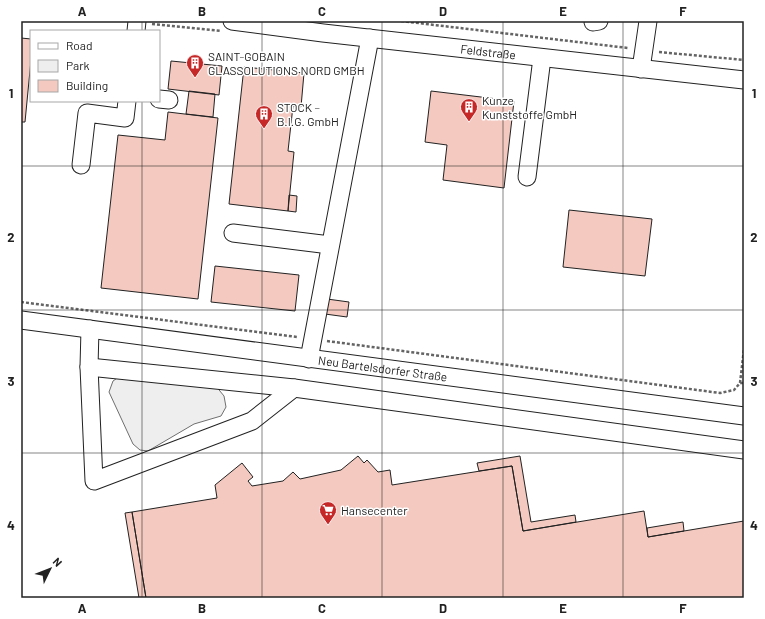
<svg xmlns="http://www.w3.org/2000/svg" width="765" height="619" font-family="Barlow,sans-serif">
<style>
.green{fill:#eee;stroke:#6f6f6f}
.building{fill:#f3c9c0;stroke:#222}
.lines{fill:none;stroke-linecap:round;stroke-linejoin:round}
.minor-casing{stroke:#222;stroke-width:19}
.path{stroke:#646464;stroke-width:2.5;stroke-dasharray:3 2;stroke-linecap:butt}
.minor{stroke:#fff;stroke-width:17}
.grid{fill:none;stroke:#222;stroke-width:1;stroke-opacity:0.55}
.labels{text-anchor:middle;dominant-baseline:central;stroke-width:3;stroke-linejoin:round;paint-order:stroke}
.street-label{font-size:12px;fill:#222;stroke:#fff}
.poi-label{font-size:12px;fill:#222;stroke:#fff;text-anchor:start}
.neatline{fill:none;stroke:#222;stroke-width:1.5}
.grid-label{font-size:13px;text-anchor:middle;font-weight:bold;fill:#222}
</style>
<rect width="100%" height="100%" fill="#fff"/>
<path class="green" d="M123,374l92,11 9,11 2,11 -5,9 -27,8 -46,27 -8,-1 -7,-6 -24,-52 4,-11z"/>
<path class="building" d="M21,38l10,1v21l-6,62h-4z
M171,61l51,5 -3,29 -51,-6z
M244,67l60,6 -3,34 -8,-1 -5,45 6,1 -6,59 -59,-7z
M189,91l26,3 -2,23 -27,-3z
M431,91l83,10 -10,87 -61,-8 4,-35 -22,-3z
M168,112l50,6 -20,181 -97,-11 17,-153 47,5z
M289,195l8,1 -1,16 -8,-1z
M569,210l83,9 -7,57 -82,-9z
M215,266l84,9 -4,36 -84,-9z
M327,299l22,3 -2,15 -22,-3z
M358,456l6,7 3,-3 11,12 12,-2 2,15 120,-19 11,65 121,-20 4,26 96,-16v77h-598l-14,-86 85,-14 -2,-13 27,-22 11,14 -5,4 4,5 31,-5 10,-9 7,7 41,-9z
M520,456l11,66 44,-7 1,7 -53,9 -11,-65 -33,5 -2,-8z
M132,512l14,86h-7l-14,-85z
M683,522l1,9 -36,6 -1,-9z"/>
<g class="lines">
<g class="minor-casing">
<g id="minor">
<path id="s1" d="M232,21l91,12 421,47"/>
<path d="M593,22l6,-1"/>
<path d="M136,31l1,-10"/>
<path d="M641,69l7,-48"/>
<path d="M159,99l10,1"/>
<path d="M81,165l6,-52 38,5 2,-17"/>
<path d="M527,177l15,-119"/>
<path d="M233,233l97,12"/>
<path id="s2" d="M21,320l723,96"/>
<path d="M90,329l-1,38 5,114 158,-60 42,-33"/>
<path d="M309,359l61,-321"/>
<path d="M89,367l205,21 450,62"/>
</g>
</g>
<path class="path" d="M401,21l227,27
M152,24l69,7
M659,52l85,8
M21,302l276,35
M327,341l393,52 14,-3 6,-7h4
M740,383l4,-34"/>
<use href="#minor" class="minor"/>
</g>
<path class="grid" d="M142,21v10M262,21v577M382,21v577M503,21v577M623,21v577M142,101v497M21,166h723M21,310h723M21,453h723"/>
<defs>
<g id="building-pin" transform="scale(0.9)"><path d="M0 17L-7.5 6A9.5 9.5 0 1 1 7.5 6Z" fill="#c62828" stroke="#fff"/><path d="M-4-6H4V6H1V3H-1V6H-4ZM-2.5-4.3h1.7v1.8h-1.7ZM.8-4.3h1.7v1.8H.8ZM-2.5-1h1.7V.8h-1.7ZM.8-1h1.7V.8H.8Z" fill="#fff"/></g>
<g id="supermarket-pin" transform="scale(0.9)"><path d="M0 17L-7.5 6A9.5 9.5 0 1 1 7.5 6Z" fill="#c62828" stroke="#fff"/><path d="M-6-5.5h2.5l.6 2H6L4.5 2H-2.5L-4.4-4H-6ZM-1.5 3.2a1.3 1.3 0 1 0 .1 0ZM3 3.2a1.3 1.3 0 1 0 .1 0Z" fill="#fff"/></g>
</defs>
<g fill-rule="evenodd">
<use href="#building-pin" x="195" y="63"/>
<use href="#building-pin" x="469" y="107"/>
<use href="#building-pin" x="264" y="114"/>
<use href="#supermarket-pin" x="328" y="510"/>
</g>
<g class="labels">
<g class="street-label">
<text stroke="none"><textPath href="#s1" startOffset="258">Feldstraße</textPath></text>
<text stroke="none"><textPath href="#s2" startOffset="365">Neu Bartelsdorfer Straße</textPath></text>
</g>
<g class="poi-label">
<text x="208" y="56">SAINT-GOBAIN<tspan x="208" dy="14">GLASSOLUTIONS NORD GMBH</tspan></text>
<text x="482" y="100">Kunze<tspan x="482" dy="14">Kunststoffe GmbH</tspan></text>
<text x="277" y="107">STOCK –<tspan x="277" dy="14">B.I.G. GmbH</tspan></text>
<text x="341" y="510">Hansecenter</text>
</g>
</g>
<rect width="765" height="619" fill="none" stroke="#ffffff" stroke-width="44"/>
<rect x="30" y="30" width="130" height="72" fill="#ffffff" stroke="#a7a7a7"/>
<rect x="38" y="43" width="20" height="6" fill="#ffffff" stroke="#a7a7a7"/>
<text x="66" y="50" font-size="12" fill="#222222">Road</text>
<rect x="38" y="60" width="20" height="12" fill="#eeeeee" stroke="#a7a7a7"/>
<text x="66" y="70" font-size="12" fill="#222222">Park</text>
<rect x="38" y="80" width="20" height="12" fill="#f3c9c0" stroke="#a7a7a7"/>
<text x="66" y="90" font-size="12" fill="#222222">Building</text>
<g transform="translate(50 569) rotate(47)" stroke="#ffffff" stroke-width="3" paint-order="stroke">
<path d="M0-3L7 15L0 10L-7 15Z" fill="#222222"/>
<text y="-6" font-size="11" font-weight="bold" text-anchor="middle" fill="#222222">N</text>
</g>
<rect x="22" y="22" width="721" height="575" class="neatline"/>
<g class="grid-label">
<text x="82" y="16">A</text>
<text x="202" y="16">B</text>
<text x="322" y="16">C</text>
<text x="443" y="16">D</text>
<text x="563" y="16">E</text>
<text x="683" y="16">F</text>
<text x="11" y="98">1</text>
<text x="754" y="98">1</text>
<text x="11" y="242">2</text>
<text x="754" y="242">2</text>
<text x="11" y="386">3</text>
<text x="754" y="386">3</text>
<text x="11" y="530">4</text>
<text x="754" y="530">4</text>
<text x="82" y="613">A</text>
<text x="202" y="613">B</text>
<text x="322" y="613">C</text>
<text x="443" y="613">D</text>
<text x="563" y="613">E</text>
<text x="683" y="613">F</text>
</g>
</svg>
